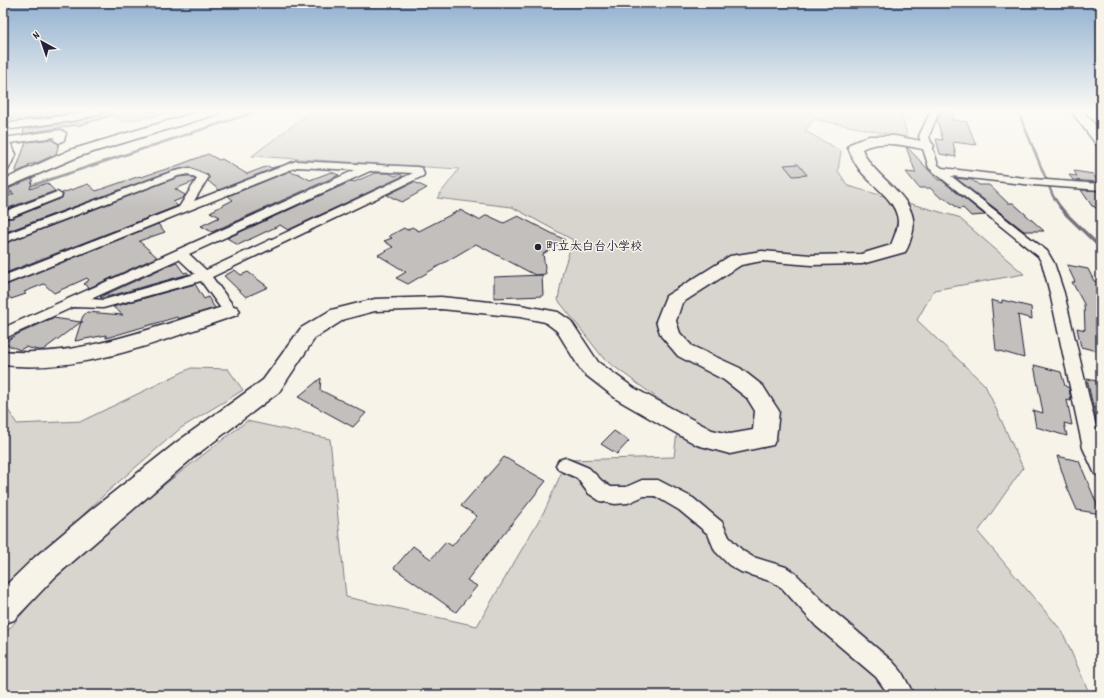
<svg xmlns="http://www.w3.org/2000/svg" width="1104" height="698" font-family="Dekko,'Klee One',sans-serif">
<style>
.green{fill:#d8d5cf;stroke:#7d7c85}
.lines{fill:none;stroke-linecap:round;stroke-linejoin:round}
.stream-far1{stroke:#76747f;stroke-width:2.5}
.stream{stroke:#76747f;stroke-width:3.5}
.building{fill:#c2bfbd;stroke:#22223b}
.street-casing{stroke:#22223b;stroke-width:3}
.secondary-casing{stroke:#22223b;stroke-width:3}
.street{fill:#f7f3e8;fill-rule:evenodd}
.secondary{fill:#f7f3e8;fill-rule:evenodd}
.poi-dot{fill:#22223b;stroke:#f7f3e8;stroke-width:1.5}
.labels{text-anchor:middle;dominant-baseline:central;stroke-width:3;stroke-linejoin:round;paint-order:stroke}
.poi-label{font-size:12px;font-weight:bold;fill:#22223b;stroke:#f7f3e8;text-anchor:start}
</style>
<rect width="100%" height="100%" fill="#f7f3e8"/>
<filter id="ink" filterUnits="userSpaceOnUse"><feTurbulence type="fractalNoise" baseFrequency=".025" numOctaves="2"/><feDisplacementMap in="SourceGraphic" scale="8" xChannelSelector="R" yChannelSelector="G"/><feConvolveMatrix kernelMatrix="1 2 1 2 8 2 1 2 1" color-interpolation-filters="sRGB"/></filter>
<g filter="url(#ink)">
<path class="green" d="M130,111h43c-16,7 -33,6 -49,11l-10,-5z
M312,111h588l8,27 -94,-19 -9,12 36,20 -3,20 10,15 110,31 66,57 -90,16 -17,30 68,65 38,83 -45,64 84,99 28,64h-1087v-59l70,-81 174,-134 83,18 16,158 131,29 69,-118 21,-48 107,-3 5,-43 -75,-55 -46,-59 5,-29 10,-31 -61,-33 -75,-9 22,-29 -207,-13z
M191,368l37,1 15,21 -62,38 -74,64 -104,101v-191l14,22 65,-3z"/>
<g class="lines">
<path class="stream-far1" d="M1018,111l35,85 8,12
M27,187l231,-76
M3,195l13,-4"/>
<path class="stream" d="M1060,207l5,6 36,35"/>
</g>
<path class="building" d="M15,111h67l-70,11 -4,2z
M104,111h8l1,4 -36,11 -1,-1 -53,9 1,-5 53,-8 25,-7z
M940,111h16l-4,9 15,2 9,23 -23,-3 3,15 -16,-3 -4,-15 7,1 -6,-20z
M53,139v2l6,3 -3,10 -19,9 -9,2 2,1 -15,7 11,-31 -7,1z
M906,147l2,1 30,32h3l44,35 -14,1 -8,-8 -4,1 -14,-11h-4l-11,-10h-11l-13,-16 10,1z
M208,154l11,6 3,-1 25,15 21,-8 3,2 8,-2 -60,24 -11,-9 1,-4 -1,-2 -18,-8 -19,4 -168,62v-15h9l50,-20 1,-3 -1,-2 26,-9 8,7 44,-15 1,1 35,-11z
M798,164l9,11 -14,1 -9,-11z
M290,171l5,3 2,-1 13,7 21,-8 8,3 -127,57 -11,-6 19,-9 -10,-5 23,-12 -5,-4z
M1074,171l19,3 5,8 -25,-2 -4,-5 8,1z
M375,173h14l6,3 5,-2 3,2 -115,54 -8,-5 -42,20 -11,-7 125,-57 2,1z
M188,176l7,4 -2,2 -18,7 10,6 -2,3 -10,4 5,4 -175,68v-30l175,-67z
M33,178l-3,11 17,-6 8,8 -52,19v-12l11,-4 -5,-4 1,-2z
M956,178l16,2 7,5h10l19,18h5l31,28h-20z
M414,182l13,6 -25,14 -15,-7z
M1081,190l20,1v23l-6,-7 -3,-1z
M460,210l19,10 8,-5 17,8 14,-7 47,24 -22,14 3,20 -11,1 -59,-31 -68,40 -12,-6 10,-6 -28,-17 15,-8 -9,-6 8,-3 -3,-2 15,-8 3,2 5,-3 7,4z
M158,224l7,8 -26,9 18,16 -68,31 -5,-4 5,-4 -2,-2 -33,15 -10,-9 -20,8 2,2 -15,5 -8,-10v-3z
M176,262l8,11 3,-1 2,2 -86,24 -3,-1z
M1067,265l21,4 6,12 7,1v70l-20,-5 -4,-19 8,2 -1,-26 -12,-22h3z
M235,270l6,5 7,-3 20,15 -22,10 -22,-21z
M542,275l1,21 -49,2v-21z
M195,284l9,15 4,-2 7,11 -37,11 -1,-2 -71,21v-3l-31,6 6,-19h2l-2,-1 2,-5 4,-4 36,3 -10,-8z
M991,300l11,3v-3l29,7 1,12 -14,-4 6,43 -28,-8z
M53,318l28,4 -38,28h-5l-13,-3 -5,3 -17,-7 15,-9z
M1034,365l27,7 4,14 4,2 2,13 -4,-1 5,25 -8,-2 3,13 -31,-9 -3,-17 10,3z
M321,378l-1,12 46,23 -13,14 -55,-30z
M1087,379l14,3v42h-4z
M614,431l15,10 -12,13 -16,-10z
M1057,456l22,5 22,53 -24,-4 -10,-23z
M504,457l42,24 -79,99 10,6 -21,26 -62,-44 19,-22 18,13 15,-17 6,4 25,-30 -16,-10z"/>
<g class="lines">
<g class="street-casing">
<path id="street" d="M89,111h14l-1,2 -25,7 -65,9 -5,-3 5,-3 64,-9z
M931,111h8l-10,25 9,29 4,3 91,11 68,5v6l-68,-5 -82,-9 96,75 7,12 10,30 37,155v29l-6,-3 -12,-26 -33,-155 -8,-30 -4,-7 -109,-88 -10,-32z
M61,130l5,3 -2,7 -5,3 -5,-3 1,-3 -52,7v-6z
M296,161l122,6 4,1 2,6 -1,2 -211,101 25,34 -2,3 -5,1 -5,-1 -24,-33 -98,27 -30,-1 -70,32v-11l352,-158 -58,-3 -294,118v-9l176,-69 18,-28 -9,-5 -10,2 -175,67v-8l168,-63 18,-4 18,8 1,2 -14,23zM370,171l43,2 -207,97 -17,-16zM179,259l16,15 -92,26 -12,-1z
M57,192l5,3 -1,2 -50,20h-8v-6h3z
M565,458l24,10 13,13 9,6h15l16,-7h16l35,18 29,24 7,15 14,14 10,6 33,10 10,7 36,36 60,51 9,10 13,24h-25l-13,-18 -60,-51 -34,-38 -9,-6 -32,-10 -12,-7 -14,-14 -7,-17 -29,-24 -24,-14h-11l-16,7 -13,1 -15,-3 -12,-8 -11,-15 -18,-8 -3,-5 3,-5z"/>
</g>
<g class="secondary-casing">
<path id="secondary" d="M201,111h19l-2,3 -138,42 -77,33v-9l67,-30z
M1071,111h12l18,21v13l-5,-1z
M869,136h26l37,7 2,3 -2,3 -5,1c-21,-4 -45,-11 -65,-1 11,31 61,48 50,86 -2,5 -3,12 -7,17l-43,12 -51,1 -49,-4 -21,4 -59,38 -6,18 4,12 12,13 48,22 23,18 12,19 4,6 -3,27 -3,7 -43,9 -33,-9 -32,-18 -47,-27 -36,-28 -25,-41 -12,-9 -25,-5 -79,-8 -66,2 -30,8 -30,19 -36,54 -84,64 -140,121 -41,43 -11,4v-36l32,-31 56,-47 86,-68 86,-62 38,-52 30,-18 44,-11 66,-2 79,8 38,7 13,9 27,41 36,26 78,42 18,4 23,-4 2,-19 -8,-13 -23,-18 -46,-24 -17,-20 -5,-15 10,-25 64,-40 32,-5 49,4 50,-1 30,-9c3,-8 7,-16 7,-24 -1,-21 -27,-36 -39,-52 -5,-7 -8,-14 -11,-22l2,-3z
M3,138l5,1 8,15 -8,16 -5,1z
M230,305l7,2 3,4 -3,4c-74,25 -154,59 -234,50v-14c79,8 152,-26 227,-46z"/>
</g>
<use href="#street" class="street"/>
<use href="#secondary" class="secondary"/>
</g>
</g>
<linearGradient id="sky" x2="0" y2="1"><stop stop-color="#91b0d0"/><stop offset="0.53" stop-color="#fbfaf5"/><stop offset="1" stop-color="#fbfaf5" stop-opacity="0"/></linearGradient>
<rect width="1104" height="209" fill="url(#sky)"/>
<circle class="poi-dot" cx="538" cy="247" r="4"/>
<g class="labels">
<g class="poi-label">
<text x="546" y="247">町立太白台小学校</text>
</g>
</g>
<rect width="1104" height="698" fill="none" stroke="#f7f3e8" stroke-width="16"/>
<rect x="8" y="8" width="1088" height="682" fill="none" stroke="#22223b" stroke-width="1.5" filter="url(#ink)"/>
<g transform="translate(42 42) rotate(320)" stroke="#f7f3e8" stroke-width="3" paint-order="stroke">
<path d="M0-3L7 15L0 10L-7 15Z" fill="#22223b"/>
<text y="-6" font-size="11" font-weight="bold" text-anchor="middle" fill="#22223b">N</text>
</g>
</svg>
